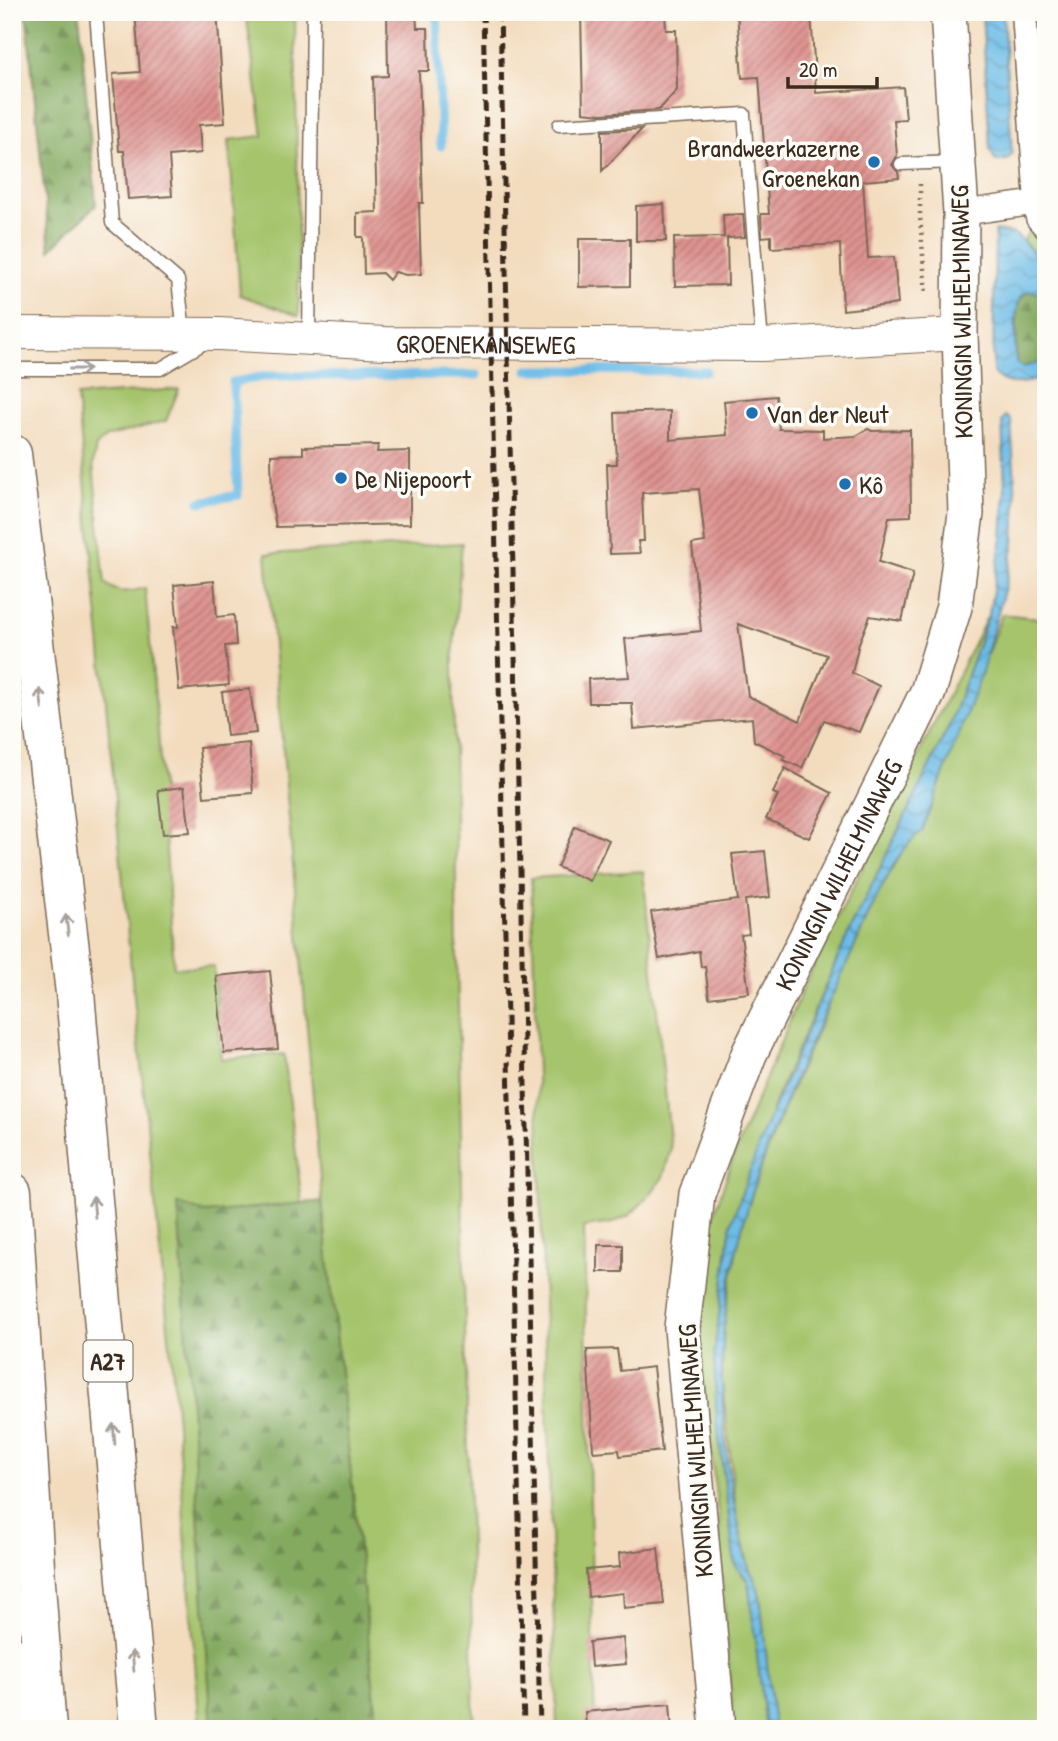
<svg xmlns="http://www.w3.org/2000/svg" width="1058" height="1741" font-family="'Patrick Hand',sans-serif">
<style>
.green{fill:#a5c46c;stroke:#707745;stroke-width:2}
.forest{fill:url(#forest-firs);stroke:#606a3f;stroke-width:2}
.water{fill:url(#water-waves);stroke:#547382;stroke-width:2}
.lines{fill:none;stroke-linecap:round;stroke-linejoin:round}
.stream{stroke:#6cbce7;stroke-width:9}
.building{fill:url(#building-hatch);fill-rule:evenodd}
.service-casing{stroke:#7b6856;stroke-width:15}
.minor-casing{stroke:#7b6856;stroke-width:27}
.tertiary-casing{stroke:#7b6856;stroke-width:34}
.secondary-casing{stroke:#7b6856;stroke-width:38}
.motorway-casing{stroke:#7b6856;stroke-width:41}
.path{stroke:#7b6856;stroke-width:4.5;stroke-dasharray:2 5;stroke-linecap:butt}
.service{stroke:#fff;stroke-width:12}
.minor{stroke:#fff;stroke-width:24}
.tertiary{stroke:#fff;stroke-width:32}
.secondary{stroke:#fff;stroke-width:35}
.motorway{stroke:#fff;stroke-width:38}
.rail{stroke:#3b2a1e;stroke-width:5;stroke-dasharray:10 5;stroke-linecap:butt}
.oneway{stroke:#a79f9a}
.poi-dot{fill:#1f6fb2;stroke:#fdfcf7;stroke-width:2.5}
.labels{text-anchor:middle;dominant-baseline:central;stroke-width:7;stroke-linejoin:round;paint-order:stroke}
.shield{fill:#fdfcf7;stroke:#75695f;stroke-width:2}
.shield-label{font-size:24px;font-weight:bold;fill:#3b2a1e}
.poi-label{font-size:26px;fill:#3b2a1e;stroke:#fdfcf7;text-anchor:start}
.street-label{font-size:26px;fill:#3b2a1e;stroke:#fdfcf7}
</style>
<defs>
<pattern id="forest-firs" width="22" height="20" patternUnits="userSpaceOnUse" patternTransform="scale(1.75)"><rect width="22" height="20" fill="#84aa60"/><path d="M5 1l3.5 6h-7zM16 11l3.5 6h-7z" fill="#6d8b4f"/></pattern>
<pattern id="water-waves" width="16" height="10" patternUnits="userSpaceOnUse" patternTransform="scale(1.75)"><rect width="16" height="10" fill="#6cbce7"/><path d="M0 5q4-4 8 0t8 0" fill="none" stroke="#5a99bb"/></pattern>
<pattern id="building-hatch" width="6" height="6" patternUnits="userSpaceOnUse" patternTransform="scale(1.75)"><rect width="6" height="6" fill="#de9390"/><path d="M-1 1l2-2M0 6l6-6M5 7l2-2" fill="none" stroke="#b57875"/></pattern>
</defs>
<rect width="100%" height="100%" fill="#fdfcf7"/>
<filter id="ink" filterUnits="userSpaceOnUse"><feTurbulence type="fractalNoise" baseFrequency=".0143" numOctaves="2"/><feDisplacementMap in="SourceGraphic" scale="14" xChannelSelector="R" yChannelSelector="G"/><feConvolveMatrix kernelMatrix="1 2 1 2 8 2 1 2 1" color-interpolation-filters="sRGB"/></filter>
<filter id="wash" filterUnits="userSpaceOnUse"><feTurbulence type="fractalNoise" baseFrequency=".00686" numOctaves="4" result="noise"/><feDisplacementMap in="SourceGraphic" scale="28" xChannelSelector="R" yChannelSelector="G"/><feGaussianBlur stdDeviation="1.57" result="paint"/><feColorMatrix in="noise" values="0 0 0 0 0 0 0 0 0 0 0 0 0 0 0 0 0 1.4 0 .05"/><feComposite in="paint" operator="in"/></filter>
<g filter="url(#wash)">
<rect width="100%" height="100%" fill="#f3dcbe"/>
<path class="green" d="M246,12h49l4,304 -59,-21 -11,-155 34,-4z
M1029,230l17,20v16l-23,-25z
M179,389l-13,32 -60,16 -10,9 -3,18 12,119c14,12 23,9 40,5l13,142 16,238 40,-2 7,93 63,-5 18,149 -96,10 -28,-9 34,525h-12l-26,-343 -43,-418 -54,-572z
M462,543l-9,117 4,299 17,770h-96l-56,-528 -56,-647z
M989,613l-39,111 -101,208 -72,164 -46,128 -17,130 3,67 18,144 13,16 18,148h-32l-9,-105 -6,-102 -20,-171 1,-83 14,-54 20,-59 70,-169z
M1002,614l44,5v1110h-272l-14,-132 -11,-29 -12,-49 -15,-138 2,-57 14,-84 17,-57 31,-81 53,-122 41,-90 55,-93z
M643,871l28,278 -8,28 -15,20 -18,18 -17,8 -29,4 11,502h-38l-26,-851z"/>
<path class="forest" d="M26,12h53l17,193 -46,45z
M1030,291h6l10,8v62l-23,6 -7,-4 1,-60 8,-10z
M322,1201l56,528h-166l-34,-525 28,9z"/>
<path class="water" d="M982,12h21l9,142 -5,6 -11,1 -6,-11z
M995,231l17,2 6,3 28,30v33c-38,-32 -30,45 -30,64l7,4 23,-6v17c-18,4 -41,12 -53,-6z
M1006,416l5,4 5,79 -2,44 -8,40 -25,92 -59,156c-30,20 -61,103 -77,137 -59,126 -126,271 -123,412 1,45 6,98 16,142 3,14 5,32 11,46 5,11 9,16 11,29l14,132h-8l-18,-148 -13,-16 -18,-144 -3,-67 17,-130 34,-96 84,-196 101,-208 39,-111 13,-75 3,-49 -3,-68z"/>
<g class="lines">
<path class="stream" d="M437,12l4,134
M528,370l178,1
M200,502l38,-7 -5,-113 35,-6 209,-1"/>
</g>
<g id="blocks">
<path class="building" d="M135,12h82l8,111 -26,2 2,28 -32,3 3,40 -44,3 -4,-48h-5l-6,-77 27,-2z
M387,12h29l1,16h11l1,43h-10l4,132h-4l2,71 -15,1 -11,-3 -6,8 -7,-7 -18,1 -1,-37h-6v-24l20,-1 -4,-135 15,-1z
M581,12h84l1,18h10l1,60 -18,20 -57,4 -19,-2z
M737,12h74l5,81 87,-6 3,32 -12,1 3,36 -5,9 6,7 1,6 -36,3 5,77 26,-1 4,47 -55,6 -3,-66 -69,4v-12l-9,1 -1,-23h8l-10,-137 -17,1z
M642,129l-40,42v-40z
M664,204l2,37h-30v-35z
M743,214l2,23 -18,1 1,47 -53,1 -1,-48 50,-1 -1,-22z
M579,239h51v47l-51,1z
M776,396l3,33 44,1v8l33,-2 12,-7 4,2 38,-1 1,86 -22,1 -10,45 34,11 -11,48 -32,-5 -11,27 -7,30 27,13 -20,46 -35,-12 -22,48 -19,-8 2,-4 -31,-15 -2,-23 -118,11 -2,-26h-43l-1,-24 41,-2 -4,-38 76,-8 -9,-87 13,-2 -6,-53 -57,4 2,48h-6l2,12 -30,1 -3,-90h10l-2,-51 55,-2v29l57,-5 -3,-34zM738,624l89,31 -27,66 -52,-25z
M378,445l-1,7 33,-1v73l-134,3 -4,-23 -1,-49 32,-1v-7z
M214,581l3,36 17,-2 2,30 -11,1 4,39 -50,5 -6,-63h5l-4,-42z
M250,689l6,44 -29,3 -5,-44z
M249,743l4,50 -49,4 -5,-49z
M785,768l47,25 -23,45 -43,-19 12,-24 -5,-2z
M184,787l6,45 -27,2 -5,-44z
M575,826l34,14 -19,41 -33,-14z
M765,851l5,46 -25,3 4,34 -8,1 8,58 -40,5 -4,-32 -4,1 -2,-16 -40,8 -8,-47 87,-12 -6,-46z
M270,971l8,78 -54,4 -8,-77z
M598,1245h25v27h-25z
M617,1349l3,22 33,-4 9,84 -42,5 -1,-6 -25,2 -1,-2 -6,-100z
M658,1548l6,56 -40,4 -1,-15 -35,4 -2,-27 34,-3 -1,-14z
M623,1638l3,26 -35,3 -2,-25z
M670,1704l2,25h-86l-1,-17z"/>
</g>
</g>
<g filter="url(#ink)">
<use href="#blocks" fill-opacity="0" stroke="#7b6856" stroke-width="2"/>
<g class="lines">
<g class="service-casing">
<path id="service" d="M96,12l16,211 66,57 6,53
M559,125l185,-11 18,230
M901,164l56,-2
M309,337l4,-325
M12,369h148l44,-26"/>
</g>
<g class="minor-casing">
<path id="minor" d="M1024,12l14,206 8,9
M961,213l77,-11"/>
</g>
<g class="tertiary-casing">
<g id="tertiary">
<path id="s1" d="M12,333l207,1 166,9 377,2 198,-11"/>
</g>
</g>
<g class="secondary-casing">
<g id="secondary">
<path id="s2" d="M718,1729l-36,-401 15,-134 52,-140 179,-362 26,-85 12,-94 -6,-179 1,-121 -13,-201"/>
</g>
</g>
<g class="motorway-casing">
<path id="motorway" d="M12,454l63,539 64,736
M12,1192l25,407 10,130
M16,1729l11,-72"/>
</g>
<path class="path" d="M920,184v32l6,78"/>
<use href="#service" class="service"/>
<use href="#minor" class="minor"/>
<use href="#tertiary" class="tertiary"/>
<use href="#secondary" class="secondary"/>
<use href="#motorway" class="motorway"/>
<path class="rail" d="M483,12l41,1717
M500,12l40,1717"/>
</g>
<defs><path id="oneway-shaft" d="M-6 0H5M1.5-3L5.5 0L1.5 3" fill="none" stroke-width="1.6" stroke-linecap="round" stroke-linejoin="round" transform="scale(1.75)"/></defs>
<g class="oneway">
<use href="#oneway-shaft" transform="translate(80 369)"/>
<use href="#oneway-shaft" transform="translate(41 699) rotate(-97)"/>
<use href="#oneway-shaft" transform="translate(67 925) rotate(-97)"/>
<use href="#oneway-shaft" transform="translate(94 1207) rotate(-95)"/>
<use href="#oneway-shaft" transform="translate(114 1434) rotate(-95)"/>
<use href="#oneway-shaft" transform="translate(133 1661) rotate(-95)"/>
</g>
</g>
<g class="poi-dot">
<circle cx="874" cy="162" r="7"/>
<circle cx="752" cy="413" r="7"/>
<circle cx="341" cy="478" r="7"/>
<circle cx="845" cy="484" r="7"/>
</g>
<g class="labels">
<rect class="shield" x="83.5" y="1340.5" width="49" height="41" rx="5"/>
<g class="shield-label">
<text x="108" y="1361">A27</text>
</g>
<g class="poi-label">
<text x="860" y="147" text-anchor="end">Brandweerkazerne<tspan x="860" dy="30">Groenekan</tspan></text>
<text x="766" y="413">Van der Neut</text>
<text x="355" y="478">De Nijepoort</text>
<text x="859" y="484">Kô</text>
</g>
<g class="street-label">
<text transform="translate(961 312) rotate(-91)">KONINGIN WILHELMINAWEG</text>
<text stroke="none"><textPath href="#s1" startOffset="474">GROENEKANSEWEG</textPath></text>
<text stroke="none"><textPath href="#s2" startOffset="887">KONINGIN WILHELMINAWEG</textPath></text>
<text transform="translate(695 1451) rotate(-94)">KONINGIN WILHELMINAWEG</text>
</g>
</g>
<rect width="1058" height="1741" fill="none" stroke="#fdfcf7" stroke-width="42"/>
<path d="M788 77v10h89v-10" fill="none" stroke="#3b2a1e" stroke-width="3.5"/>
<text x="799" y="77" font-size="21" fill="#3b2a1e" stroke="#fdfcf7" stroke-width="5" paint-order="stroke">20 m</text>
</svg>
